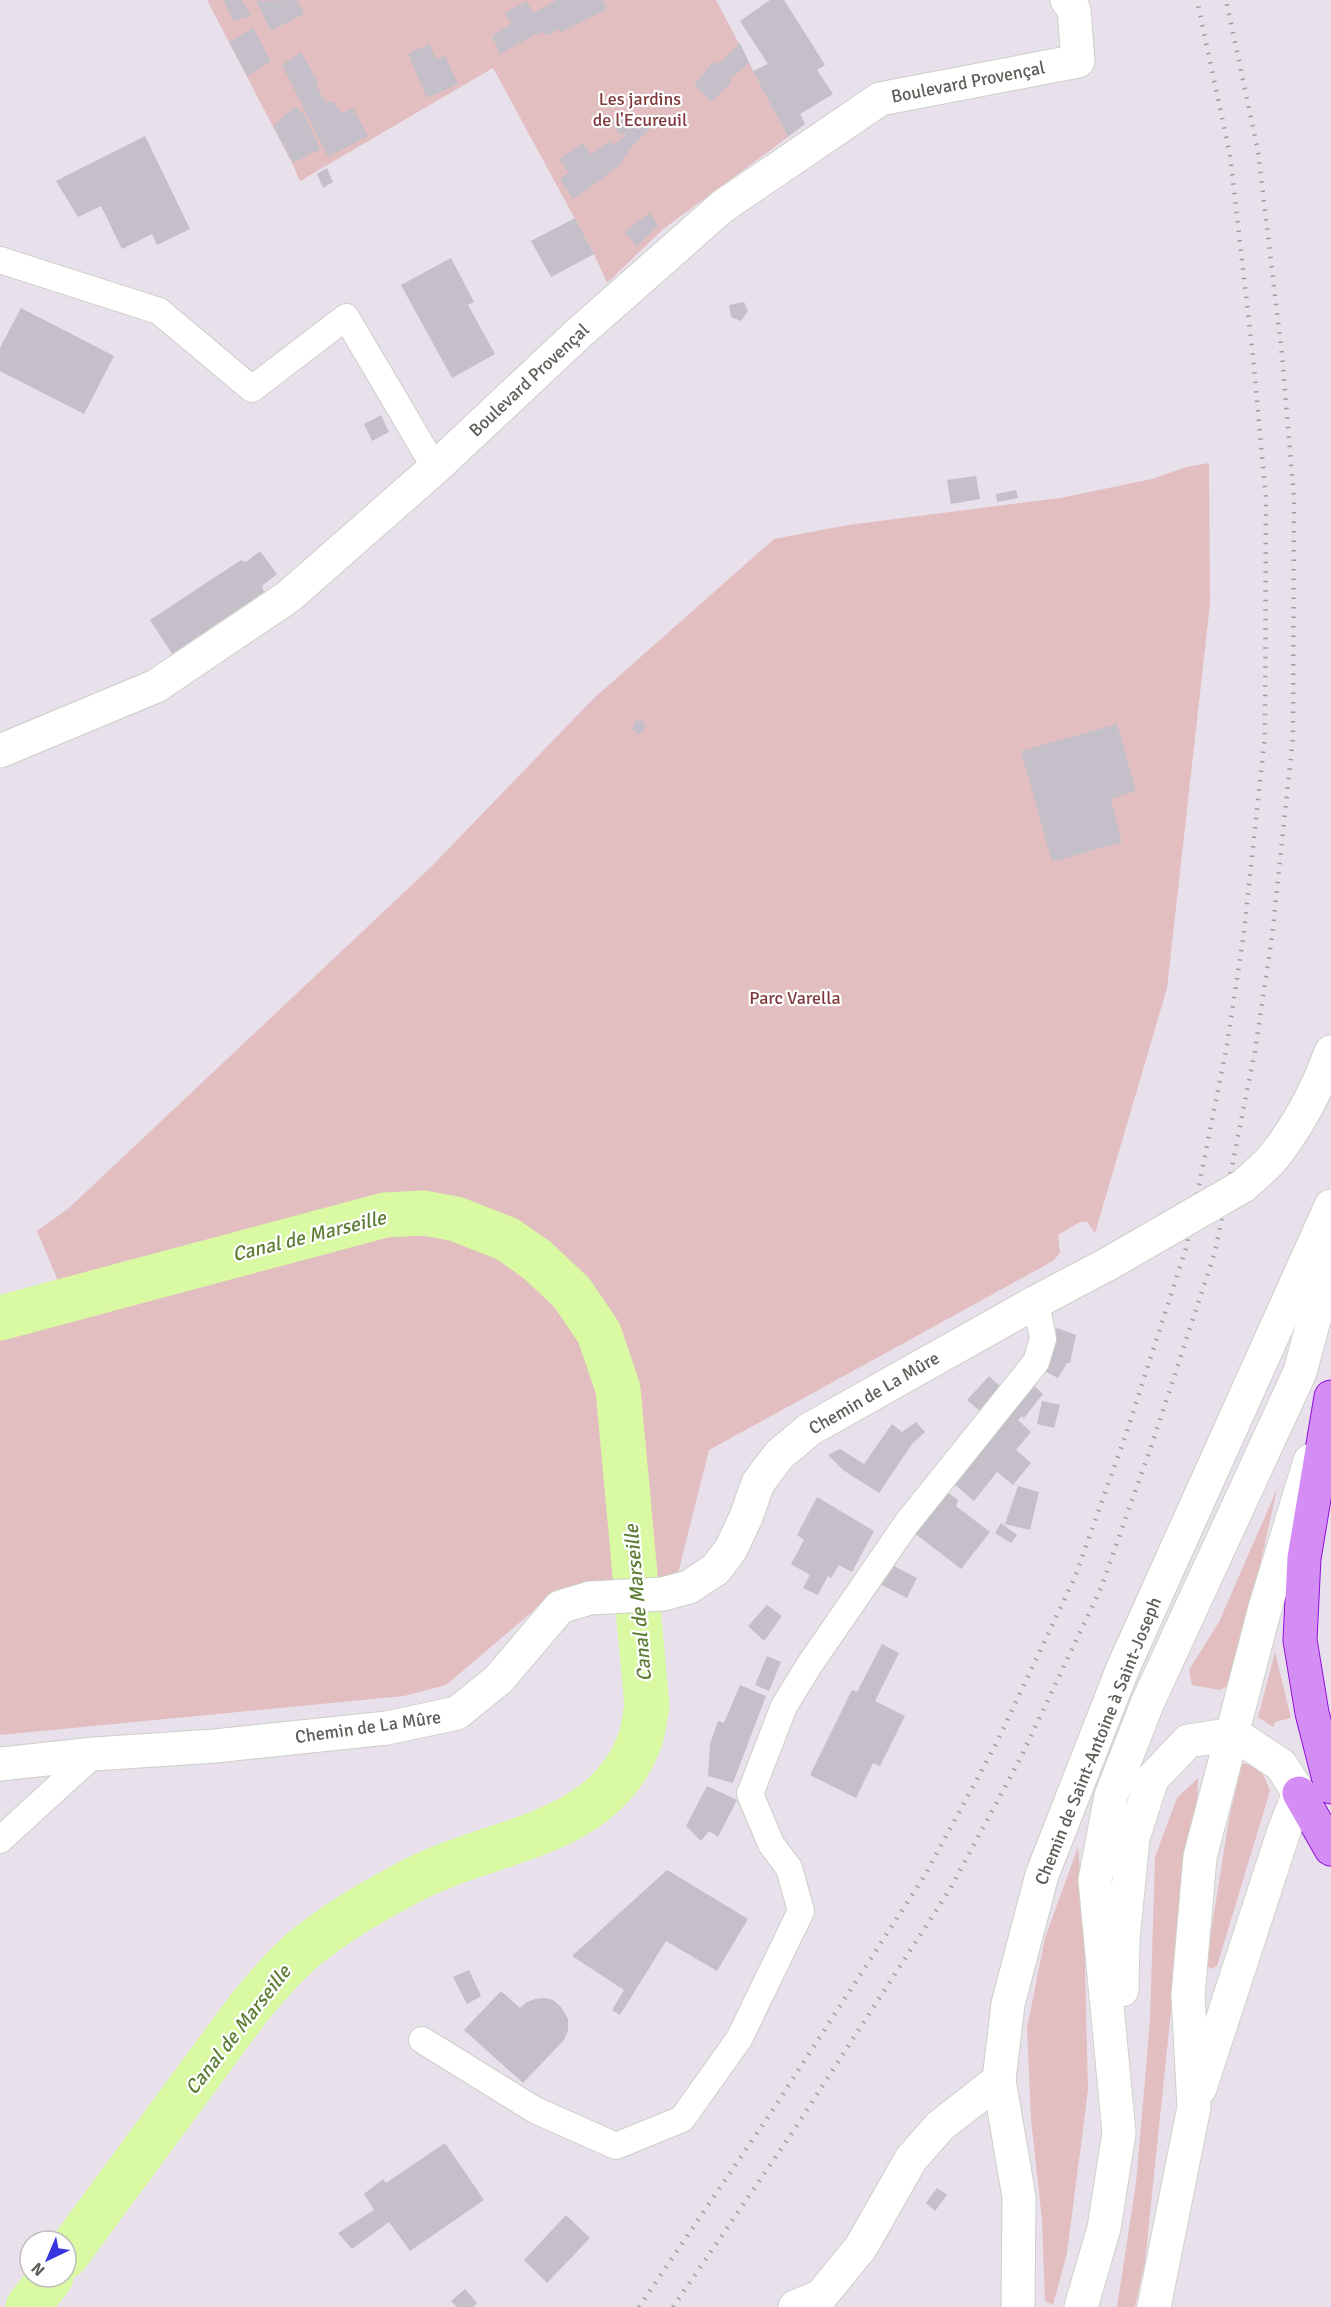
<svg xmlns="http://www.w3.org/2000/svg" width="1331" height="2307" font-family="Signika,sans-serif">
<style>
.green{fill:#e2bec0}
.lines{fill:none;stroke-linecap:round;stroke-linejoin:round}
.canal{stroke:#d9f9a3;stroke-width:45}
.building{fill:#c4bfc9}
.lane-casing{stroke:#cccfc9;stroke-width:28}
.street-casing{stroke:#cccfc9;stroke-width:35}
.secondary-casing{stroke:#cfd3cb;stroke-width:35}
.highway-casing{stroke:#8e0fdc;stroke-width:35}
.lane{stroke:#fff;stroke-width:26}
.street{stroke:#fff;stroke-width:33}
.secondary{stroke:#fff;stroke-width:33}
.highway{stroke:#d48df5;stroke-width:33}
.rail{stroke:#9e9f9c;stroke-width:4.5;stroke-dasharray:1.5 8;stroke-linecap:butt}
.street-bridge-casing{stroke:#cccfc9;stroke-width:35;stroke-linecap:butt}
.street-bridge{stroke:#fff;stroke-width:33}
.labels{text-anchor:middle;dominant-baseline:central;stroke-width:4.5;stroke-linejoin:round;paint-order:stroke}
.street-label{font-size:18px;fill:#5d6059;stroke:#fff}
.park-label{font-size:18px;fill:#7f393b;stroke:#fff}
.water-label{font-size:20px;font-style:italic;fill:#5e7e35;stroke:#fff}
</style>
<rect width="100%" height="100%" fill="#e8e0eb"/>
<path class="green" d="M207,0h509l72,137 -126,93 -55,53 -13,-29 -101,-186 -193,113 -8,-18z
M1209,463l1,141 -43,384 -72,245 -8,-11h-7l-22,13 2,18 -7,8 -344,189 -33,131 -112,9 -15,4 -18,19 -85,72 -42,11 -404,39v-417l66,-18 -29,-69 32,-23 363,-342 160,-166 182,-161 74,-14 212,-27 92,-19 35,-12z
M1277,1489l-43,194 -14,7 -28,-5 -3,-15 30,-48z
M1275,1652l16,66 -16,4 -2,5 -15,-10z
M1242,1764h6l15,10 7,17 -53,175 -7,3 -4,-6 23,-144z
M1198,1778l-1,40 -19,125 -33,319 -10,45h-18l19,-124 14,-162 5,-164 22,-59z
M1078,1847l6,77 4,166 -21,163 -14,52 -8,-4 -3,-81 -11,-101 -4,-91 18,-90z"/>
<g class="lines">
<path class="canal" d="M0,1318l385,-103 39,-2 32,6 51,20 30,21 35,33 27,40 19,56 29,317c-2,10 -3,21 -6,31 -34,100 -146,101 -226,142 -33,17 -68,37 -97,59 -27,19 -49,46 -70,71l-182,247
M28,2307l23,-30"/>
</g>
<path class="building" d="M223,0h19l9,16 -18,5z
M297,0l7,14 -33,17 -15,-30z
M557,0h46l4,9 -47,24 -1,-4 -13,7 -3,-5 -4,5 -1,-3 -38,21 -8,-18 19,-12 -6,-11 22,-12 6,12z
M770,0h14l41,65 -8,5 16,24 -33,20 5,10 -17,13 -35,-66 15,-7 -28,-43z
M253,28l18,33 -24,15 -18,-34z
M740,43l9,20 -19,16 1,4 -20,19 -17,-17 20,-24 3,4z
M429,44l7,15 9,-3 13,28 -31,14 -19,-44z
M301,52l17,30 -2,3 10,18 6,-2 10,12 11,-5 15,28 -40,21 -46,-92z
M296,106l9,10 15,33 -27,14 -20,-37z
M625,111l8,10 6,-4 11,12 -17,16 -14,20 -18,15 -28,19 -13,-20 9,-7 -10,-13 24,-16 8,12 18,-14 4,4 13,-10 -2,-2 -5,1 -7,-13z
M145,136l45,93 -33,16 -5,-11 -30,15 -21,-43 -23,11 -22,-36z
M327,168l6,14 -10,6 -6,-14z
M650,213l8,13 -21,20 -13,-14z
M575,218l19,36 -43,23 -20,-36z
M451,258l23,44 -6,3 27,49 -43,24 -51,-93z
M744,302l4,9 -7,10 -10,-4 -2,-12z
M21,308l93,48 -30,58 -84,-43v-23z
M381,415l8,17 -17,9 -8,-17z
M976,476l4,23 -29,5 -4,-24z
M1016,490l2,8 -21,4 -1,-8z
M260,551l17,23 -15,12 2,6 -92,62 -22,-34 91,-60 5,2z
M641,720l4,5 -2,7 -5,2 -6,-5 3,-8z
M1117,724l19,67 -25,8 11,43 -70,20 -31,-111z
M1057,1328l19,7 -6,28h-3l-9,15 -16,-8 9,-34z
M989,1376l13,12 -21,24 -14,-12z
M1032,1384l11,10 -19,24 -2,-2 -4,4 13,12 -15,18 15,13 -18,22 -16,-13 -23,29 -22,-19z
M1042,1401l18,4 -6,23 -17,-4z
M916,1422l9,10 -13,12 -33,49 -36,-23 -15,-15 12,-6 24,15 28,-40 10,8z
M1018,1486l21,6 -9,38 -25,-6z
M944,1490l14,10 -2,6 34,26 -29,37 -48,-37z
M817,1497l57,34 -22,41 -13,-7 -8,13 -3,-2 -10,19 -15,-7 7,-13 -19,-11 13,-24 -7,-5z
M1001,1523l16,12 -6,8 -16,-10z
M892,1565l25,13 -10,20 -27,-14z
M767,1605l15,11 -18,25 -16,-15z
M882,1644l17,9 -24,48 30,15 -25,50 -7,-3 -17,35 -46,-23 42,-85 5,2z
M767,1656l14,6 -12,29 -14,-6z
M740,1685l26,11 -33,87 -25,-7 2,-32 8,-23 6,2z
M707,1786l30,14 -19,37 -9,-6 -8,10 -15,-15z
M667,1870l81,49 -31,52 -51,-30 -46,74 -8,-5 12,-20 -52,-34z
M469,1970l12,26 -14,8 -14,-27z
M501,1991l19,17 7,-6 8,-3 9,-1 9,2 8,7 7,12v12l-4,9 -41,43 -59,-53z
M445,2143l39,57 -74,51 -21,-29 -37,27 -14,-16 36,-23 -10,-16 19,-15 3,4z
M937,2188l10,7 -12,16 -9,-8z
M566,2215l24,23 -43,45 -23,-23z
M465,2289l12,14 -4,4h-16l-6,-6z"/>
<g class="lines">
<g class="lane-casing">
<path id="lane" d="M0,260l159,51 93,78 94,-72 89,151
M0,1840l94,-86
M422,2040l113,70 81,36 66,-27 57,-80 62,-128 -12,-43 -18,-24 -21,-50 34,-88 26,-42 97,-141 129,-161 7,-23 -7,-37"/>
</g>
<g class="street-casing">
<path id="street" d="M0,751l156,-65 132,-89 147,-129 144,-135 144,-127 157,-107 198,-38 -4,-51 -7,-10
M1243,1186c11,-10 24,-20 33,-32 24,-31 42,-66 55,-102
M0,1764l94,-10 121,-8 172,-18 70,-15 42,-34 61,-72 30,-9 73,-4 26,-7 27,-18 15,-20 15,-32 12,-34 21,-28 31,-26 226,-127 72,-38
M795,2307l26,-11 40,-49 50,-88 29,-33 59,-46
M1018,2307l1,-110 -20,-117 9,-76 34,-129 81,-207 208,-462"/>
</g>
<g class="secondary-casing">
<path id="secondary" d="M1122,1990l1,-50 10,-102 19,-59 36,-38 46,-7 47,31 18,28 -15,38 -84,257
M1081,2307l23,-79 15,-95 -24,-253 16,-84 36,-92 153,-332 31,-116
M1154,2307l40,-200 -6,-112 12,-138 65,-249 45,-147"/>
</g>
<g class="highway-casing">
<path id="highway" d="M1331,1397l-27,161 -4,82 12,73 19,74
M1299,1793l32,56"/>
</g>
<use href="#lane" class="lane"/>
<use href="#street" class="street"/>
<use href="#secondary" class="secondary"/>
<use href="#highway" class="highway"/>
<path class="rail" d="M639,2307l129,-190 157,-242 70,-129 80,-169 52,-146 60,-186 40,-200 17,-113 21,-197 1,-236 -13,-142 -23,-202 -33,-155
M673,2307l119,-174 158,-244 70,-130 81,-171 52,-147 62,-189 40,-201 17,-115 21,-199 1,-239 -12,-143 -24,-204 -32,-151"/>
<g class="street-bridge-casing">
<path id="street-bridge" d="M1108,1264l135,-78"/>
</g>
<use href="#street-bridge" class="street-bridge"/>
</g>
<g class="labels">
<g class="street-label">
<text transform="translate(968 82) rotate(-11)">Boulevard Provençal</text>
<text transform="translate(529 380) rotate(-43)">Boulevard Provençal</text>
<text transform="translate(874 1393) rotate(-30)">Chemin de La Mûre</text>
<text transform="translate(368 1727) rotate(-8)">Chemin de La Mûre</text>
<text transform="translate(1098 1741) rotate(-68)">Chemin de Saint-Antoine à Saint-Joseph</text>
</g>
<g class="park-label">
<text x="640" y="99">Les jardins<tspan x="640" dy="21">de l'Ecureuil</tspan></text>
<text x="795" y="998">Parc Varella</text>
</g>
<g class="water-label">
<text transform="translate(309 1236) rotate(-14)">Canal de Marseille</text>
<text transform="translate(638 1603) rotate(-95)">Canal de Marseille</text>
<text transform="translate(238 2030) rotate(-52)">Canal de Marseille</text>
</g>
</g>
<g transform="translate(48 2259) rotate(224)"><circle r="28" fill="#ffffff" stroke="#bebfbd" stroke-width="1.5"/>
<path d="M0-4.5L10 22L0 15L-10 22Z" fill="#3735dd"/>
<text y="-9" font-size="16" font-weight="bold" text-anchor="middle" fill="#5d6059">N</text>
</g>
</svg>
